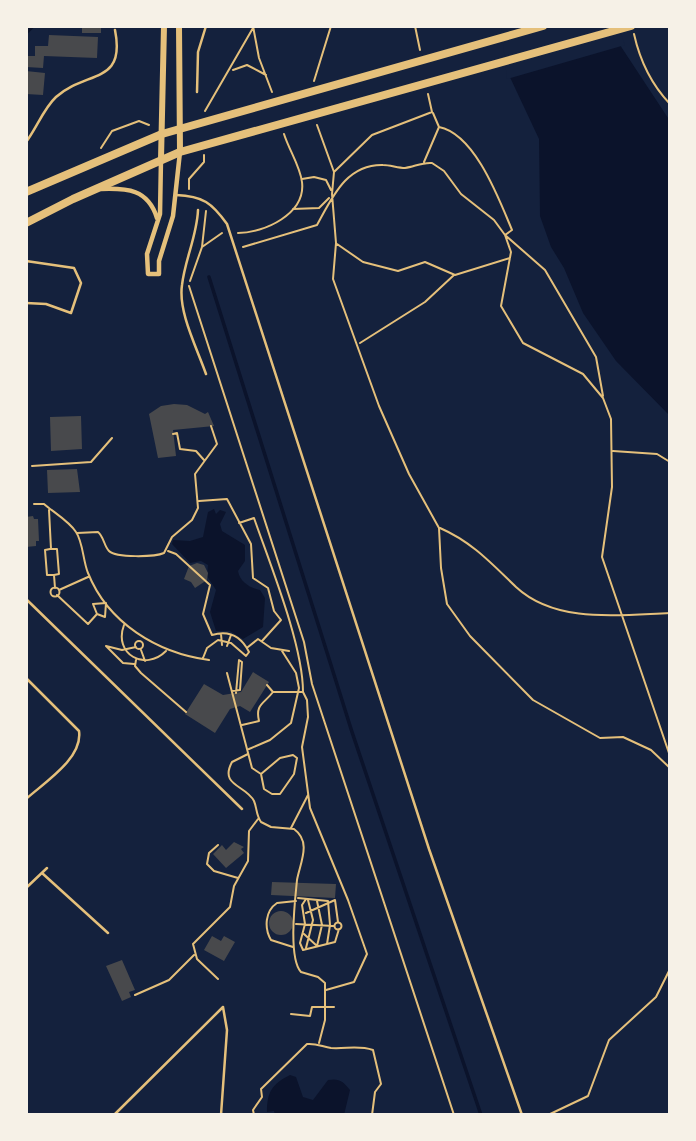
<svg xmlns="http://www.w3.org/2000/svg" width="696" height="1141" font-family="Spectral,serif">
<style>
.water{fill:#0b132b}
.pier{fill:#14213d}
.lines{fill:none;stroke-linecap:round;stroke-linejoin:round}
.stream{stroke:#0b132b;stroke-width:3.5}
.building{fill:#48494c}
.path{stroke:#e5c07b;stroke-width:2}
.service{stroke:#e5c07b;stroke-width:2.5}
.minor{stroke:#e5c07b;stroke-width:4.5}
.tertiary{stroke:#e5c07b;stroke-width:6}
.primary{stroke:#e5c07b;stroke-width:8}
</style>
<rect width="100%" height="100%" fill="#14213d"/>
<path class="water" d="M618,42l52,79v295l-54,-55 -33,-48 -19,-45 -13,-21 -11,-31 -1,-77 -31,-66z
M214,509l2,5 4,-4 6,2 -6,12 2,7 23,14v16l-7,10c2,11 12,17 22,19l5,8 -2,29 -20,12 -13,-8h-14l-6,-19 6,-22 -9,-14 1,-11 -7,-4 -11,2 -18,-19 1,-4 17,1 13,-4 5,-25z
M290,1075l6,2 7,20 10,3 15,-20c11,-2 15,1 22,10l-6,25h-69l-1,-4 -7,1c0,-20 5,-28 23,-37z"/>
<path class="pier" d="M501,26h117l7,19 -118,34z"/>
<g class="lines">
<path class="stream" d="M26,33l7,-7
M209,277l143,455 129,383"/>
</g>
<path class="building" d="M82,26h19v7h-19z
M49,35l49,2 -1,21 -53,-2 -1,12 -17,-1v-11h9v-10h13z
M26,71l19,2 -2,22 -17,-1z
M174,404l13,1 18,9 3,-2 6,14 -41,4 3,26 -18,2 -9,-44 12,-8z
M81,416l1,33 -31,2 -1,-34z
M77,469l3,23 -32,1 -1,-23z
M33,516l1,3h4l1,22h-3v5l-10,1v-30z
M197,563l7,2 4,8 -1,7 -12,8 -4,-6 -7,-3 5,-13z
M253,672l16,10 -19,30 -10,-6 -10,3 -15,24 -30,-19 19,-30 19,11 18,-3z
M234,842l10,5 -3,2 3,4 -18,15 -13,-14 9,-9 4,5z
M272,882l64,2 -1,14 -64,-3z
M269 923a12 12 0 1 1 24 0a12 12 0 1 1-24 0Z
M212,936l9,5 3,-5 11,6 -11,19 -20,-11z
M122,960l13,30 -6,2 2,5 -9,4 -16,-35z"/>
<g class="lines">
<path class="path" d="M253,26l6,32 13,34
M415,26l5,24
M634,34c6,27 17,50 36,70
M233,70l14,-5 19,10
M314,81l17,-55
M428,94l4,18 -60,23 -38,37 -2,22 4,49 -3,36 46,127 30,68 30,54 2,40 6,36 23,32 63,64 67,38 23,-1 28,13 19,18
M205,111l48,-83
M317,125l17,47
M439,127c36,7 60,72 73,103l-7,5 40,35 51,87 7,39
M101,148l11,-17 27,-10 10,4
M424,162l15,-35 -6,-14
M302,179l12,-2 12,3 5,10
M189,189v-10l15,-17v-7
M293,209l26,-1 10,-10
M238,233c26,0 68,-19 64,-51 -2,-16 -13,-32 -18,-48
M337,244l26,18 35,9 27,-9 30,13 55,-17
M202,247l4,-36
M243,247l74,-22c15,-27 29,-61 66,-60 7,0 15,3 22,3 9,-1 17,-6 27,-5l12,8 17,23 33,26 11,15 6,17 -10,54 22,37 60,31 20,24 8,21 1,68 -10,70 68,199
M190,281l12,-34 20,-14
M189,286l115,356 8,42 142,431
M360,343l65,-41 29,-27
M173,434l4,-1 3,16 16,2 8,9
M613,451l44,3 13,8
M32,466l59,-4 21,-24
M199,501l28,-2 24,45 2,34 15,10 6,23 7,9 -19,21
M34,504h10c9,8 25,17 32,28 7,10 7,29 12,41 20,50 69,80 121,87
M49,510l2,39h6l2,25 -5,1 1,13
M239,523l15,-5c16,46 49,127 49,174h-30c-9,12 -18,12 -14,29l-17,4
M440,528c32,14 51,35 76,59 40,37 103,28 154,26
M77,533l21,-1c6,5 6,14 11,19 7,7 46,6 55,2l8,-16 20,-17 6,-12 -3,-34 22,-30 -6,-18
M50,549l-5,1 2,25h6
M168,551l8,3 34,31 -7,29 9,21c17,-5 29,1 37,17l-3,4 -15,-13 -13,-3 -11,8 -4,10
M50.5 592a4.5 4.5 0 1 1 9 0a4.5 4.5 0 1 1-9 0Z
M59,590l29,-13
M57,595l31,29 9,-10 -4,-10 13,-1 -1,14 -8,-3
M124,625c-11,29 21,47 42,26
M221,634l1,11
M135 645a4 4 0 1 1 8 0a4 4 0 1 1-8 0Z
M227,646l4,-11
M248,647l10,-8 13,9 18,3
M141,650l4,11
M136,660l-1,6 6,7 45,39
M134,664l-11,-1 -17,-17 16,4 14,-3
M227,673l25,95 9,6 19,-16 13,-3 4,3 -3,16 -14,20h-8l-8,-5 -3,-15
M267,685l6,7
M232,691l8,-1 2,-28 -3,-2 -3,33
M303,692l4,8 1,17 -6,30 8,61 38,92 19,54 -13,28 -28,8
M249,749l21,-9 21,-17 8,-35 -3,-15 -14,-22
M248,754l-16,8c-13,24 14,23 22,39 3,7 2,14 7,21l10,5 23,2c18,13 6,34 3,51 -2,20 -9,78 4,92l17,5 7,6v37l-6,23
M291,828l17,-33
M218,845l-9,8 -2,11 7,7 24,7
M298,898l30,3 2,24 -3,19
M306,899l-4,6 3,19 -5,19 3,7 32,-8 4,-13
M306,913l29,-13 3,22
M334.5 926a3.5 3.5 0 1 1 7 0a3.5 3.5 0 1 1-7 0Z
M296,924l38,2
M304,934l13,12 5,-21 -5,-24
M293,947l-22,-7c-7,-12 -6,-29 6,-37l19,-2
M306,948l7,-28 -5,-20
M218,979l-21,-20 -4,-15 37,-37 4,-21 14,-25 1,-30 9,-12
M135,995l34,-15 25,-25
M291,1014l19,2 2,-9h22
M254,1115l-1,-5 9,-13 -1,-8 46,-45c9,-1 16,3 24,4 16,1 27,-3 42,2l8,34 -6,8 -3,23
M548,1115l40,-19 21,-56 47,-43 14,-28"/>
<path class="service" d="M197,92l1,-40 8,-26
M26,142c10,-13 18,-34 30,-45 30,-27 70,-12 59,-67
M176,195c27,1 36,8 51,29l202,625 93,266
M198,210c-1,26 -13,49 -16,75 -4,27 15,63 24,89
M26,261l48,7 7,15 -10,30 -25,-9 -20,-1
M26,599l216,210
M26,678l53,53c4,27 -34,51 -53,68
M42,873l66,60
M26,888l21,-20
M114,1115l109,-108
M221,1115l6,-85 -4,-23"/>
<path class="minor" d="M161,159l-1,55 -13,40 1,20h11v-13l14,-45 7,-64
M101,189c26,-1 47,0 56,29"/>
<path class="tertiary" d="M179,26l1,126
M161,159l3,-133"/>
<path class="primary" d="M26,192l136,-58 381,-108
M26,223l47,-24 107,-47 451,-126"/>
</g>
<rect width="696" height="1141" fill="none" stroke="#f6f1e7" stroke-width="56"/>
</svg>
